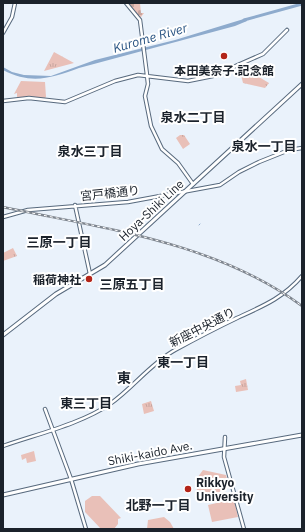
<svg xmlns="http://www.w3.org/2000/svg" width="305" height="532" font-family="'IBM Plex Sans','Noto Sans JP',sans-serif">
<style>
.cemetery{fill:url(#cemetery-stones)}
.park{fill:url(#park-tufts)}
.pitch{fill:#e9c0b8}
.water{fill:#8eabcd}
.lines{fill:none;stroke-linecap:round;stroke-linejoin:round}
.stream{stroke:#8eabcd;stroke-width:1}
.river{stroke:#8eabcd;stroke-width:3}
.secondary-casing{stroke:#57697d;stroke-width:4.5}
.primary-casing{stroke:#57697d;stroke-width:5}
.secondary{stroke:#fff;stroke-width:2.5}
.primary{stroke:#fff;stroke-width:3}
.rail-casing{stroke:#7f868f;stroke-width:2.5}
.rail{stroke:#fff;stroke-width:1;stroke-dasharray:3;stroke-linecap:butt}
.poi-dot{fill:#b32418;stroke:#fff;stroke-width:1.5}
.labels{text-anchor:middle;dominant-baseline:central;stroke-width:4;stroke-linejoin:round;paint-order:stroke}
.poi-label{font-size:12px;font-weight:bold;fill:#1b222b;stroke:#fff}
.street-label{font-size:12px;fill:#1b222b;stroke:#fff}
.water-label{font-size:13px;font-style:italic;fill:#2c5684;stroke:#fff}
.neighbourhood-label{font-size:13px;font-weight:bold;fill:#1b222b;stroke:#fff}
.quarter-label{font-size:14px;font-weight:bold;fill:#1b222b;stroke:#fff}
</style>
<defs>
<pattern id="cemetery-stones" width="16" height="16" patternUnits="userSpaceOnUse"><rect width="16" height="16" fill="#e9c0b8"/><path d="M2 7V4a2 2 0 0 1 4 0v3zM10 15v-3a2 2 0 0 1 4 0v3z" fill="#c7a59e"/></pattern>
<pattern id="park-tufts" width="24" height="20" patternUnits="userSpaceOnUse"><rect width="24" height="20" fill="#e9c0b8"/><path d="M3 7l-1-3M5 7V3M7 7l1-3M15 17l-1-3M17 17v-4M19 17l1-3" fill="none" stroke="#c7a59e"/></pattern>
</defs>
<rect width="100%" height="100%" fill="#eaf2fb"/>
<path class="cemetery" d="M127,3h13l1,10h3l-3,4h-2z"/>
<path class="park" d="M54,52l20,11 -30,8z
M239,67l8,6 2,-2 20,12 -4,5 -22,-5z
M180,135h4l6,9 -7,5 -7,-11z
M13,248l4,8 -14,5v-8z
M246,379l2,11 -12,2 -1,-6 6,-1 -1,-4z
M151,401l3,10 -10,3 -2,-10z
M34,451l2,10 -9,2 -1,-5 -4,2 -1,-5z"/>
<path class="pitch" d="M21,81l24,1 1,15 -3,3 -14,-3 -12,1v-5l-3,1z
M203,470l23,5 2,7 -4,8 -4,1 -4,11c-13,2 -20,-9 -21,-21z
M92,496h8l21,22 -3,1v5l-4,5h-13l-16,-17v-11z
M234,499l4,18 -26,5 -4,-17z
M164,517l6,5 4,7h-27l1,-9z"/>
<path class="water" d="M247,18v3l-12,5 -156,42c-28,10 -47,17 -76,2v-3l9,5 12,3 27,1 44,-16 80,-20z"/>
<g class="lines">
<path class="stream" d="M199,225l1,-1"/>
<path class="river" d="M244,20l58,-16"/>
<g class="secondary-casing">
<path id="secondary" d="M126,3l14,17 7,55 1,9 -3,12 6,30 11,23 16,14 15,21
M3,33l9,-16 3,-14
M3,101l26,-3 36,4 50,-21 23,-6 50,6 25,-5 50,-22 24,-24
M75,205l15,69
M3,217l25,-7 100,-8 92,-17 19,-13 20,-10 30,-12 13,-2
M45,409l26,70 15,50
M225,437l-1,20 20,72
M3,446c34,-12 78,-22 107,-42 23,-16 40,-40 65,-54 20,-11 41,-22 62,-32 26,-12 46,-20 65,-42"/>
</g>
<g class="primary-casing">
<path id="primary" d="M3,335l53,-41 49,-29 197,-181
M3,495l135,-31 164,-29"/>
</g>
<use href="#secondary" class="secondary"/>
<use href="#primary" class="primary"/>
<g class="rail-casing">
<path id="rail" d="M3,207c102,22 212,35 299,99"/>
</g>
<use href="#rail" class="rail"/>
</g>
<g class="poi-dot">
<circle cx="224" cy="56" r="4"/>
<circle cx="89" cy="279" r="4"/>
<circle cx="188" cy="489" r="4"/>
</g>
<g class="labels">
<g class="poi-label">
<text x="224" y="70">本田美奈子.記念館</text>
<text x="81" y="279" text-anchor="end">稲荷神社</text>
<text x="196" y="482" text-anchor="start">Rikkyo<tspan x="196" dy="14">University</tspan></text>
</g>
<g class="street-label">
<text transform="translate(110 193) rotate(-6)">宮戸橋通り</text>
<text transform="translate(151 210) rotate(-43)">Hoya-Shiki Line</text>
<text transform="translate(202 327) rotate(-27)">新座中央通り</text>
<text transform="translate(150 453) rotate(-11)">Shiki-kaido Ave.</text>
</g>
<g class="water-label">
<text transform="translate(150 38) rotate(-16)">Kurome River</text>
</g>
<g class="neighbourhood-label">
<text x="193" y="117">泉水二丁目</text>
<text x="264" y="146">泉水一丁目</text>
<text x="90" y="151">泉水三丁目</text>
<text x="59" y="242">三原一丁目</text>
<text x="132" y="284">三原五丁目</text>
<text x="183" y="362">東一丁目</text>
<text x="86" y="403">東三丁目</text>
<text x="158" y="505">北野一丁目</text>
</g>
<g class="quarter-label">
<text x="124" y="378">東</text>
</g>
</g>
<rect width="305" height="532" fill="none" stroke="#1b222b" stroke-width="8"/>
</svg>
